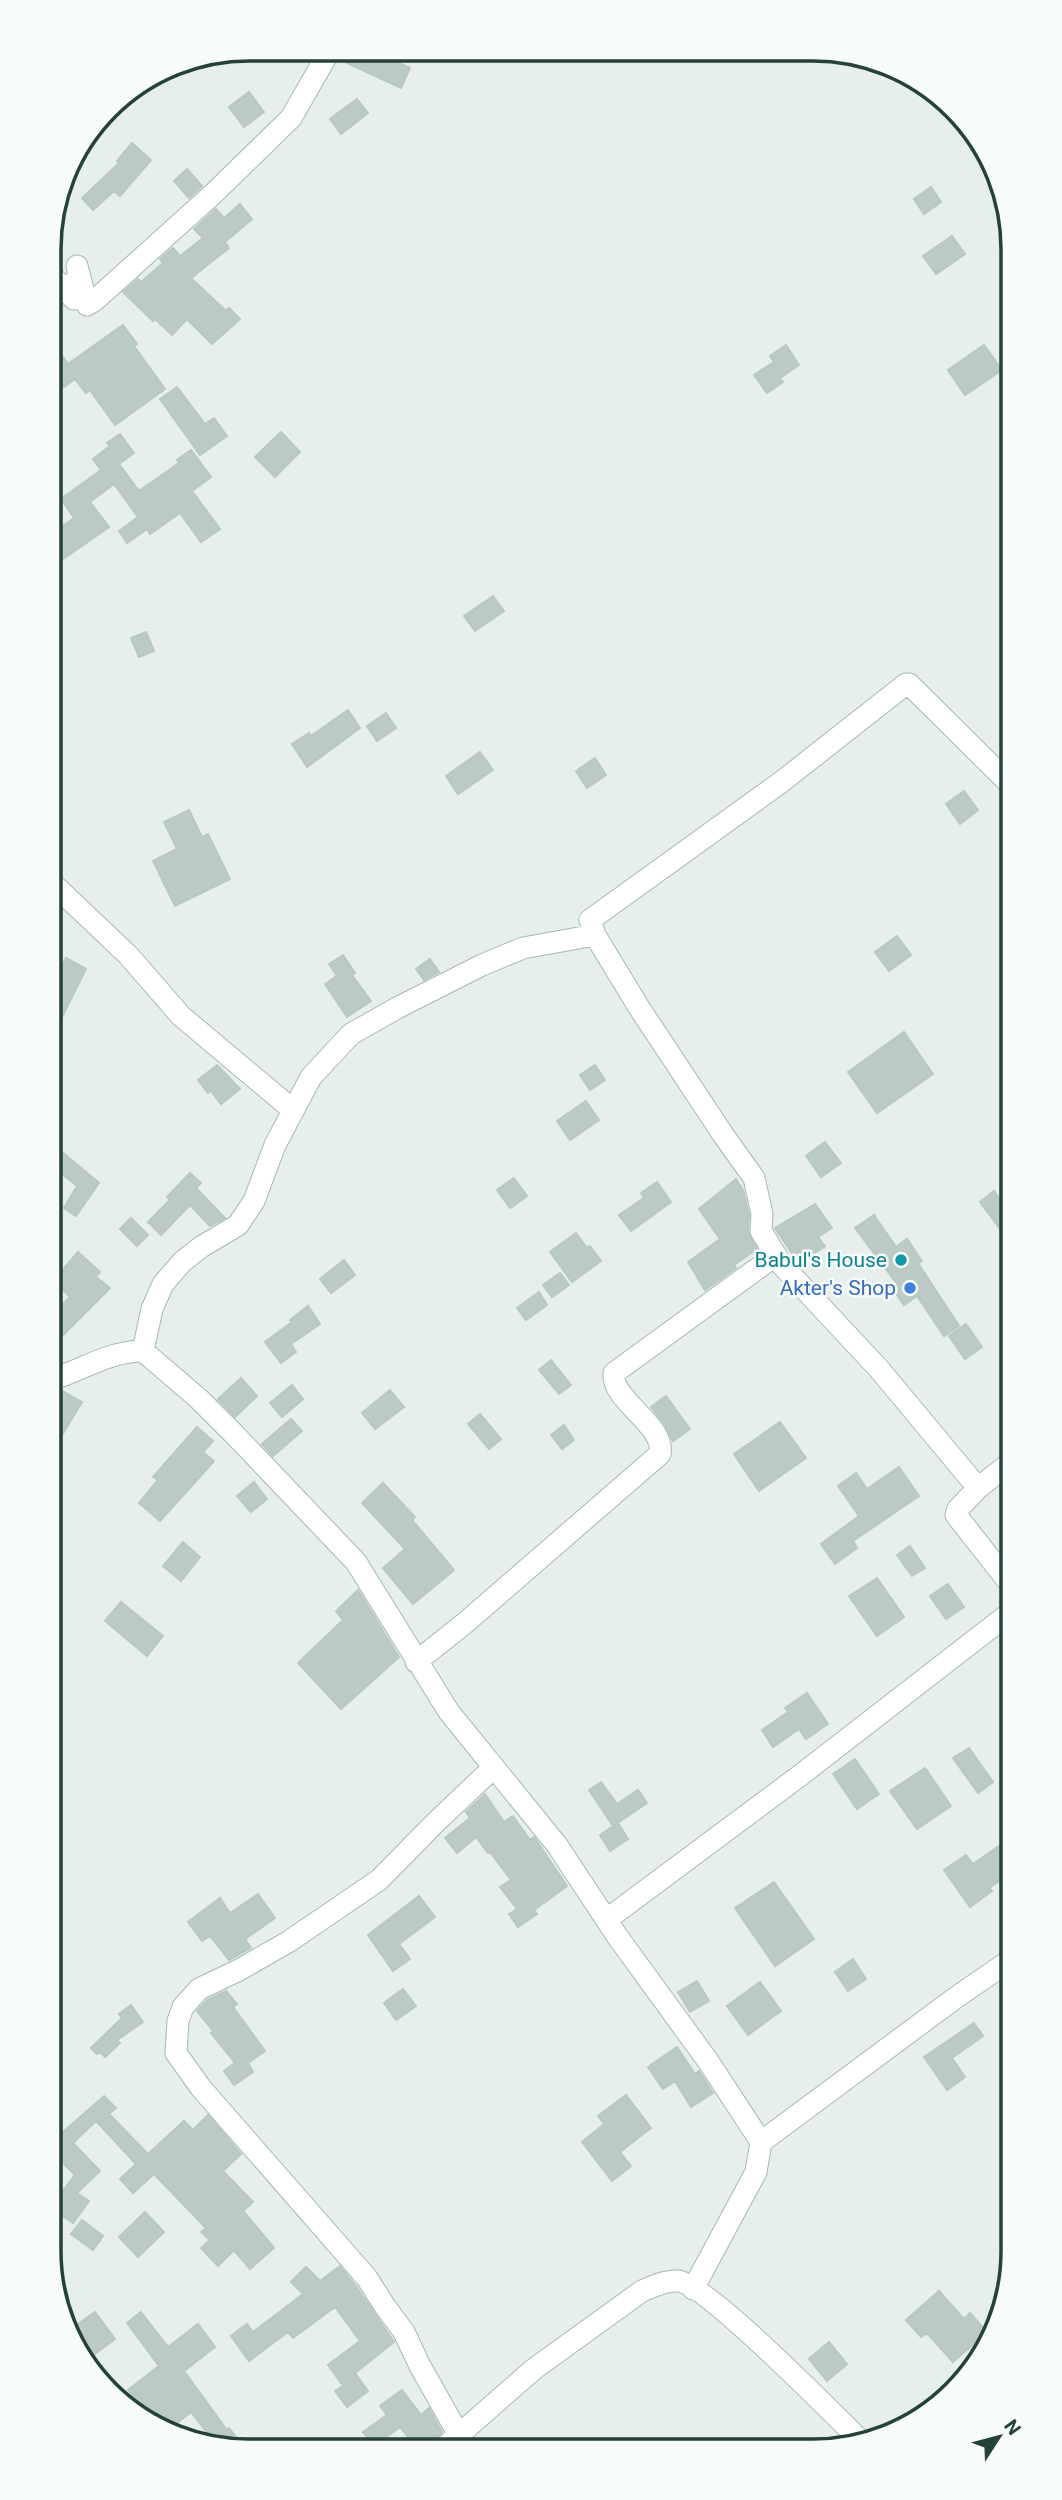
<svg xmlns="http://www.w3.org/2000/svg" width="1062" height="2500" font-family="Roboto,sans-serif">
<style>
.building{fill:#bbcac4;stroke:#b8c9c2;stroke-width:2}
.lines{fill:none;stroke-linecap:round;stroke-linejoin:round}
.minor-casing{stroke:#a8b8b2;stroke-width:23}
.minor{stroke:#fff;stroke-width:21}
.culture-dot{fill:#0f9aa8;stroke:#f7fbf9;stroke-width:2.5}
.shop-dot{fill:#3f7fe0;stroke:#f7fbf9;stroke-width:2.5}
.labels{text-anchor:middle;dominant-baseline:central;stroke-width:5;stroke-linejoin:round;paint-order:stroke}
.culture-label{font-size:21px;fill:#0d838f;stroke:#f7fbf9;text-anchor:end}
.shop-label{font-size:21px;fill:#366cbe;stroke:#f7fbf9;text-anchor:end}
.rim{fill:none;stroke:#24423a;stroke-width:3.5}
</style>
<rect width="100%" height="100%" fill="#e6efeb"/>
<path class="building" d="M351,50h21l38,18 -9,20 -58,-27z
M249,92l15,20 -20,15 -15,-20z
M357,99l11,14 -27,21 -11,-15z
M132,143l19,17 -31,36 -6,-5 -21,19 -11,-12 37,-35 -2,-2z
M187,169l15,17 -13,12 -15,-17z
M931,187l10,15 -17,12 -10,-15z
M240,204l12,15 -27,23 4,6 -38,30 35,33 3,-3 11,11 -28,25 -25,-25 -15,16 -17,-16 -2,2 -30,-29 15,-13 3,3 22,-19 -3,-4 13,-11 7,8 23,-18 -9,-9 22,-20 8,9z
M952,236l13,18 -29,20 -13,-18z
M123,325l14,19 -3,2 31,43 -50,36 -25,-35 -4,3 -11,-14 -25,18v-59l18,26z
M786,345l13,20 -19,13 3,4 -16,11 -13,-18 20,-13 -4,-6z
M984,345l18,25 -37,25 -17,-25z
M177,387l28,37 9,-6 13,18 -27,19 -40,-56z
M281,432l19,20 -25,25 -20,-20z
M120,434l14,19 -15,11 20,27 40,-28 -2,-3 14,-10 20,27 -19,14 28,38 -19,13 -21,-29 -30,21 -3,-5 -20,14 -8,-12 19,-14 -24,-33 -24,18 19,25 -59,41v-33l24,-17 -13,-19 40,-29 -8,-11 17,-13 -3,-3z
M493,596l11,15 -29,20 -11,-15z
M146,632l8,19 -15,6 -8,-19z
M348,710l12,18 -53,39 -15,-23 17,-11 2,3z
M386,713l10,15 -19,13 -10,-15z
M480,752l13,18 -35,24 -12,-18z
M595,758l11,17 -19,13 -11,-17z
M964,791l14,19 -18,14 -14,-20z
M189,810l13,27 6,-3 22,45 -55,27 -22,-45 24,-12 -13,-27z
M897,936l14,19 -22,16 -14,-19z
M343,955l12,18 -3,2 19,26 -24,16 -22,-33 12,-8 -8,-12z
M66,958l20,11 -34,68v-51z
M430,959l9,13 -15,8 -8,-11z
M904,1032l29,42 -56,39 -29,-41z
M217,1065l23,24 -19,15 -11,-14 -2,3 -10,-13z
M595,1065l10,15 -15,10 -10,-15z
M586,1101l13,19 -29,20 -13,-19z
M825,1142l16,21 -20,14 -15,-21z
M61,1151l38,32 -23,33 -12,-8 13,-22 -25,-20v-4z
M190,1173l11,10 -5,5 29,30 -15,8 -20,-21 -29,30 -13,-13 22,-22 -3,-3z
M514,1178l13,18 -17,12 -13,-18z
M736,1179l7,11 6,25 -1,16 9,18 -23,16 2,3 -31,22 -17,-28 32,-23 -21,-30z
M657,1182l14,20 -40,29 -12,-16 25,-17 -3,-5z
M994,1191l15,20v30l-29,-39z
M815,1204l17,24 -14,9 7,9 -26,18 -24,-36z
M874,1215l22,32 11,-8 15,22 -4,2 41,63 -15,10 -27,-40 -13,9 -12,-17 5,-4 -42,-56z
M131,1218l17,17 -11,11 -17,-17z
M576,1233l11,15 3,-2 11,15 -29,21 -22,-30z
M78,1252l22,20 -4,5 14,11 -57,57v-31l17,-17 -16,-17z
M344,1260l11,15 -24,18 -11,-14z
M560,1273l9,12 -17,12 -9,-12z
M539,1292l8,13 -21,15 -9,-12z
M308,1306l12,18 -29,20 5,8 -15,11 -16,-21 27,-20 -2,-2z
M966,1324l16,23 -17,12 -16,-23z
M551,1360l20,25 -12,9 -20,-24z
M241,1378l16,18 -22,21 -17,-18z
M292,1385l11,14 -21,18 -12,-14z
M390,1390l14,17 -29,22 -13,-16z
M62,1391l20,11 -29,48v-43z
M666,1396l24,33 -17,12 -8,-16 -14,-18z
M480,1414l21,25 -12,10 -21,-25z
M291,1419l11,12 -29,25 -11,-12z
M780,1422l26,36 -47,33 -25,-37z
M564,1425l10,15 -12,9 -11,-14z
M197,1427l16,14 -10,11 11,9 -54,60 -21,-18 19,-23 -5,-3z
M899,1467l20,29 -66,45 4,7 -22,16 -14,-20 38,-28 -21,-30 18,-13 11,16z
M254,1482l13,17 -16,13 -14,-16z
M383,1483l32,34 -3,3 42,50 -41,34 -30,-36 22,-19 -43,-46z
M183,1542l17,15 -19,24 -18,-15z
M910,1546l15,22 -13,8 -15,-21z
M877,1578l27,39 -27,19 -28,-40z
M948,1584l16,23 -18,12 -16,-23z
M358,1590l41,67 -58,52 -43,-46 45,-43 -7,-9z
M121,1602l42,34 -16,20 -42,-35z
M807,1693l21,31 -22,15 -7,-10 -26,18 -11,-17 26,-18 -3,-4z
M969,1748l24,34 -15,11 -25,-35z
M855,1759l24,35 -22,15 -24,-35z
M925,1768l26,38 -34,23 -27,-38z
M601,1782l16,22 21,-14 9,13 -34,23 -24,-36z
M485,1794l19,28 9,-6 17,24 4,-3 33,49 -33,24 3,4 -19,13 -9,-13 8,-5 -17,-22 11,-7 -21,-28 -2,1 -12,-16 -19,16 -12,-15 25,-20 -4,-6z
M618,1823l10,16 -18,12 -10,-16z
M999,1846l12,19v8l-22,15 3,3 -22,16 -26,-37 22,-15 7,9z
M774,1882l40,57 -39,27 -40,-58z
M258,1894l17,24 -30,21 6,9 -22,12 -19,-24 -8,5 -14,-19 32,-24 10,15z
M419,1896l16,21 -36,27 11,15 -17,12 -25,-36z
M853,1959l13,20 -18,12 -13,-19z
M697,1981l12,20 -19,11 -12,-20z
M760,1982l21,29 -33,24 -21,-29z
M403,1989l13,17 -20,14 -12,-17z
M226,1991l11,13 -4,3 32,44 -17,12 5,9 -19,13 -10,-14 11,-8 -24,-30 2,-2 -16,-20 10,-11z
M131,2005l12,17 -26,18 3,3 -15,14 -5,-5 -3,2 -6,-6 31,-30 -3,-4z
M974,2023l9,13 -31,22 13,19 -18,13 -23,-33z
M677,2047l18,27 4,-3 14,22 -22,14 -16,-26 -12,8 -15,-22z
M626,2095l25,33 -31,24 11,14 -19,15 -30,-39 22,-18 -6,-8z
M104,2096l12,12 -7,6 39,40 36,-33 9,9 15,-15 33,39 -18,17 30,31 -10,9 31,37 -24,21 -16,-19 -16,16 -17,-18 9,-8 -9,-8 5,-4 -52,-54 -21,19 -13,-14 16,-15 -40,-43 -23,22 27,28 -23,22 12,8 -16,22 -18,-13v-9l20,-26 -20,-20v-16z
M145,2212l19,20 -26,25 -19,-20z
M82,2220l21,16 -10,14 -22,-16z
M340,2266l16,20 38,56 -39,31 13,18 -21,16 -12,-16 8,-5 -15,-21 32,-24 -25,-34 -42,31 -5,-6 -39,29 -18,-25 16,-12 6,8 50,-38 -12,-12 15,-15 14,14z
M939,2291l25,28 6,-6 17,19 -34,30 -26,-29 -6,4 -15,-17z
M95,2312l20,27 -27,20 -17,-30z
M141,2312l27,35 30,-23 17,23 -31,24 43,59 2,-2 15,19h-26l-27,-35 -19,15 -15,-8 -12,-16 -4,3 -13,-16 31,-24 -32,-43z
M829,2342l18,22 -20,17 -18,-22z
M402,2390l19,25 8,-7 13,24 -12,14h-15l-15,-19 -26,19 -11,-14 24,-17 -7,-9z"/>
<g class="lines">
<g class="minor-casing">
<path id="minor" d="M77,266l10,39 7,-4 119,-107 78,-76 39,-68
M50,274l24,25 2,-20
M1008,782l-99,-98h-3l-126,99 -190,137 5,15 43,71 86,130 30,42 8,36 -1,17 20,33 98,105 99,119 -20,21 -2,6 55,70
M51,882l77,73 53,61 112,94
M143,1351l9,-42 11,-25 19,-22 19,-15 37,-22 16,-24 21,-56 36,-68 40,-43 46,-26 85,-43 41,-17 72,-13
M53,1379c31,-10 57,-28 90,-28l56,48 35,35 122,128 93,150 108,133 60,91 91,125 53,81 -5,30 -63,117
M978,1488l32,-25
M416,1662l49,-39 195,-169c6,-29 -49,-53 -46,-81l162,-118
M606,1920l196,-146 209,-162
M761,2142l197,-146 54,-37
M459,2435l-39,-69 -16,-34 -20,-27 -17,-27 -166,-190 -25,-35 2,-32 5,-14 16,-18 40,-19 49,-28 91,-62 56,-57 59,-56
M446,2446l88,-77 108,-78c12,-5 24,-11 36,-10 29,3 158,136 186,163"/>
</g>
<use href="#minor" class="minor"/>
</g>
<circle class="culture-dot" cx="901" cy="1260" r="7"/>
<circle class="shop-dot" cx="910" cy="1288" r="7"/>
<g class="labels">
<g class="culture-label">
<text x="887" y="1260">Babul's House</text>
</g>
<g class="shop-label">
<text x="896" y="1288">Akter's Shop</text>
</g>
</g>
<path d="M0 0H1062V2500H0ZM249 61H813A188 188 0 0 1 1001 249V2251A188 188 0 0 1 813 2439H249A188 188 0 0 1 61 2251V249A188 188 0 0 1 249 61Z" fill="#f7fbf9" fill-rule="evenodd"/>
<path class="rim" d="M249 61H813A188 188 0 0 1 1001 249V2251A188 188 0 0 1 813 2439H249A188 188 0 0 1 61 2251V249A188 188 0 0 1 249 61Z"/>
<g transform="translate(999 2437) rotate(54)" stroke="#f7fbf9" stroke-width="5" paint-order="stroke">
<path d="M0-5L12 26L0 18L-12 26Z" fill="#24423a"/>
<text y="-10" font-size="19" font-weight="bold" text-anchor="middle" fill="#24423a">N</text>
</g>
</svg>
